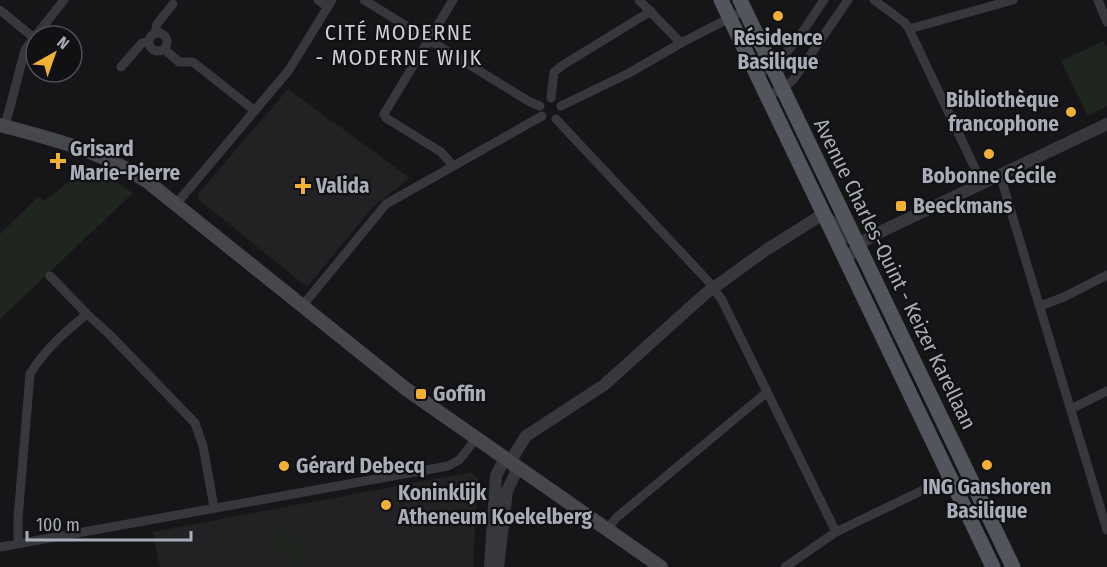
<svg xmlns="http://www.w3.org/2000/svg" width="1107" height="567" font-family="'Fira Sans Condensed',sans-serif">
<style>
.built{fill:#222225}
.green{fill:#1e261f}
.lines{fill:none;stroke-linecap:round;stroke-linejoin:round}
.minor{stroke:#37383d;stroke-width:9}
.tertiary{stroke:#37383d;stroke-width:12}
.secondary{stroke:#45474d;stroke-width:14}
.primary{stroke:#53555c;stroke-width:15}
.tram{stroke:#4a4c52;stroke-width:1.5}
.poi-dot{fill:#f2b134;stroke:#111113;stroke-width:2}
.labels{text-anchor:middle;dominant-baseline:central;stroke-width:4.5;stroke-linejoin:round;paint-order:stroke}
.poi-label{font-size:21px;font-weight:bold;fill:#a8adb8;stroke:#111113;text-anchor:start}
.street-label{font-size:21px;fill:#a8adb8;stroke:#111113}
.neighbourhood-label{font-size:22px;letter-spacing:1.5px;fill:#c9ccd4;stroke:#111113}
</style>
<rect width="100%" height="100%" fill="#161618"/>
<path class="built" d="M288,89l122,89 -38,30 -65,79 -109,-88v-5z
M471,472l7,7 -5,88h-313l-7,-35z"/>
<path class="green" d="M1103,41l4,7v58l-19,10 -27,-55z
M86,168l26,11 21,14 -133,126v-85l38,-37 7,4z
M281,526l31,26 -12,15h-4l-29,-24z"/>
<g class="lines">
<path class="minor" d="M318,0l10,7
M364,0l166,102 10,4
M453,0l-69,114 2,4 55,34 12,14
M639,0l42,43
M874,0l31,23 4,6 73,154
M1098,0l9,22
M0,10l34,28 -9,12 -20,76
M909,29l104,-29
M155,33l2,-9 16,-20
M149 42a9 9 0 1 1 18 0a9 9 0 1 1-18 0Z
M34,38l30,-38
M164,49l15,13h14l62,49
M121,67l21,-24 7,-1
M757,74c32,-14 47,-46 67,-74
M767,96l16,-7 10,-9 55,-80
M551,98l3,-26 9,-7 88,-54
M561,106l68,-33 52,-30 64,-33
M556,119l152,162 14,19 114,232
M1000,175l107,355
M177,203l112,-133 43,-70
M50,276l37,38
M303,305l83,-101 156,-88
M1040,306l24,-9 43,-22
M1071,409l36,-18
M607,529l9,-11 151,-126
M18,544v-26l12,-144c15,-25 35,-42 57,-60l22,20 86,89 8,23 11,61
M0,547l448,-81 11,-6 13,-16
M785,567l51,-35 114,-55"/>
<path class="tertiary" d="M845,262l14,-18 19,-11 229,-109
M511,460l15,-24 78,-51 101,-91 61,-44 57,-36 32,28
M490,567l6,-91 6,-12 9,-4
M498,567l9,-76 9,-19 -5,-12"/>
<path class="secondary" d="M0,125c52,14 102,26 148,57l258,207 255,178"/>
<path class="primary" d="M721,0l272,567
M740,0l273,567"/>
<path class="tram" d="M0,122l75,20 32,14 42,24 243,193 274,194"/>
</g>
<g class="poi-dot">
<circle cx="778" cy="16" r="6"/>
<circle cx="1071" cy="112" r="6"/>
<circle cx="989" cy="154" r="6"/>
<path d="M55 152h6v6h6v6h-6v6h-6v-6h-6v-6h6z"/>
<path d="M300 177h6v6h6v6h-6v6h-6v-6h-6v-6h6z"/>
<rect x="895" y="200" width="12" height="12" rx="3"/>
<rect x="415" y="388" width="12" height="12" rx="3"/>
<circle cx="987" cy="465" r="6"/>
<circle cx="284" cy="466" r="6"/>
<circle cx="386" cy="505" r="6"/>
</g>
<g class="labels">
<g class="poi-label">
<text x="778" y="38" text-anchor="middle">Résidence<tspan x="778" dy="24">Basilique</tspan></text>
<text x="1059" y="100" text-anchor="end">Bibliothèque<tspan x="1059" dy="24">francophone</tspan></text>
<text x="70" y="149">Grisard<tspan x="70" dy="24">Marie-Pierre</tspan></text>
<text x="989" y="176" text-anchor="middle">Bobonne Cécile</text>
<text x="316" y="186">Valida</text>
<text x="913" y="206">Beeckmans</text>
<text x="433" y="394">Goffin</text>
<text x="296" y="466">Gérard Debecq</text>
<text x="987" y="487" text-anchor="middle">ING Ganshoren<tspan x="987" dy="24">Basilique</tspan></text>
<text x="398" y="493">Koninklijk<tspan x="398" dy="24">Atheneum Koekelberg</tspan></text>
</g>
<g class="street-label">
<text transform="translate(895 274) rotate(64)">Avenue Charles-Quint - Keizer Karellaan</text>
</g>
<g class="neighbourhood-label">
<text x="399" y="32">CITÉ MODERNE<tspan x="399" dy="25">- MODERNE WIJK</tspan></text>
</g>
</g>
<g transform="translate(54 54) rotate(40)"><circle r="28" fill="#111113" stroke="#4d4f55" stroke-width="1.5"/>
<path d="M0-4.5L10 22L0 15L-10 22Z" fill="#f2b134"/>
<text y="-9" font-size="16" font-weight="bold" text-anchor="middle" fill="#a8adb8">N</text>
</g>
<path d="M27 531v9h164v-9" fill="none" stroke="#a8adb8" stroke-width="3"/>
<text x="36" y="531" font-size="18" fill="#a8adb8" stroke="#111113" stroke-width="4.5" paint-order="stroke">100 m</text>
</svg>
